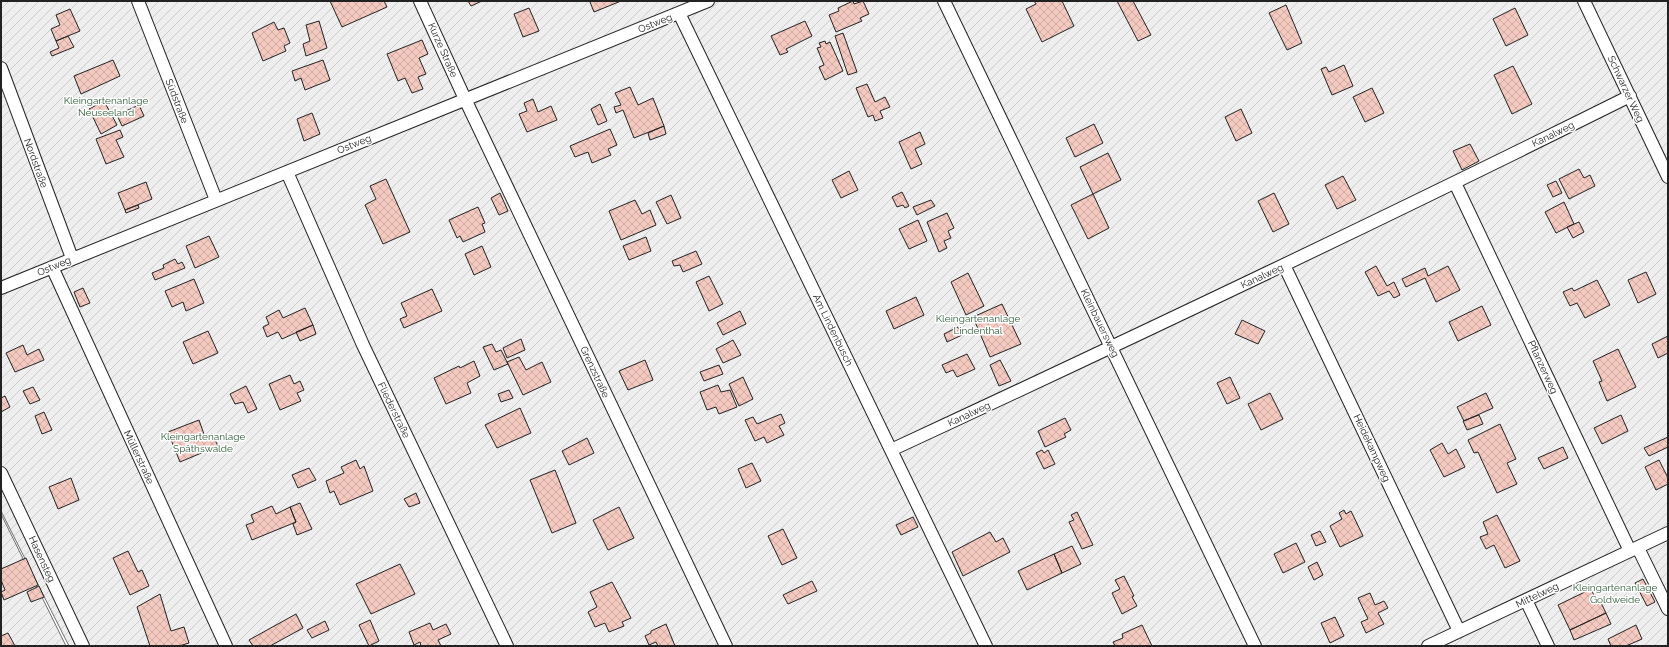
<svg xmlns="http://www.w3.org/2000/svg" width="1669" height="647" font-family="Raleway,sans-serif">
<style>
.garden{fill:url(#garden-furrows);stroke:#6f6f6f}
.building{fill:url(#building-cross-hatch);stroke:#222}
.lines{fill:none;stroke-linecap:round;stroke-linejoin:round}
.service-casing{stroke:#222;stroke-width:14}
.service{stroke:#fff;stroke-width:12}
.labels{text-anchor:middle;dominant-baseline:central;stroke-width:3;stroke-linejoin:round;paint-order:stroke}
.street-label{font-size:10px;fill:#222;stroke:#fff}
.park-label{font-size:10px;fill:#2f5e38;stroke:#fff}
</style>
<defs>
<pattern id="garden-furrows" width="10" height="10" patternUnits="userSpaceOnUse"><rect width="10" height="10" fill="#eee"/><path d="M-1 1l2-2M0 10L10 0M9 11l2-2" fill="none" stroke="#ccc"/></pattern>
<pattern id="building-cross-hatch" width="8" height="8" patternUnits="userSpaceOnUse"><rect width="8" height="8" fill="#f3c9c0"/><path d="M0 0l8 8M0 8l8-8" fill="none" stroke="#d0aca5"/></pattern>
</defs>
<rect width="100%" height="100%" fill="#fff"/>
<path class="garden" d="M1,1h1667v645h-1599l-68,-135z
M1,514l65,132h-65z"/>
<path class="building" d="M330,1h54l3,6 -45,20z
M468,1h14l-11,5z
M592,1h29l-27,11 -4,-10z
M853,1l1,3 9,-3 6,13 -9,4 2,3 -26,11 -7,-17 10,-4 -1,-3z
M1034,1h28l12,25 -32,16 -16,-33 10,-5z
M1117,1h16l18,34 -13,6z
M1286,5l16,38 -15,7 -18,-37z
M529,8l10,23 -16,6 -9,-23z
M1515,8l13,27 -22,11 -13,-27z
M70,9l10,22 -24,10 -5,-12 9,-4 -4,-10z
M319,21l8,27 -21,8 -3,-12 7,-3 -4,-16z
M805,21l7,15 -26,13 2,3 -8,3 -9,-19z
M274,22l4,8 6,-2 6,15 -6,3 2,5 -23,10 -11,-28z
M843,33l14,39 -9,3 -13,-39z
M68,36l6,11 -22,9 -2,-4 9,-4 -3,-7z
M422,40l6,14 -9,4 7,16 -8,3 5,12 -11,4 -7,-15 -7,3 -11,-27z
M825,41l1,3 4,-2 13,29 -18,9 -6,-13 5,-2 -7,-17 4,-1 -2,-4z
M113,60l7,16 -39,18 -7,-18z
M323,60l7,20 -25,10 -4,-12 -6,3 -3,-10z
M1344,65l9,21 -21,9 -11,-26 5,-2 3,5z
M1513,66l19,38 -20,10 -18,-39z
M867,84l8,18 10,-5 5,10 -10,4 3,7 -8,3 -2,-6 -5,2 -12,-29z
M630,87l8,18 15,-7 11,28 -30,12 -11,-28 -7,3 -2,-6 7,-2 -6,-12z
M1372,88l12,25 -19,9 -12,-25z
M533,99l5,13 13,-6 6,14 -30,12 -8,-18 8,-3 -3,-8z
M104,101l13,24 -16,9 -12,-25z
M600,104l7,17 -9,4 -7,-16z
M139,105l5,11 -22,10 -5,-11z
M1241,109l11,24 -16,8 -11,-24z
M312,113l8,21 -16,7 -7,-22z
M1094,124l9,19 -28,14 -9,-19z
M664,126l2,8 -16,6 -2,-7z
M610,129l7,16 -9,4 3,6 -19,8 -4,-11 -13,5 -5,-11z
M120,130l3,7 -7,3 8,17 -18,7 -10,-25z
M920,132l5,12 -10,5 7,15 -11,5 -12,-27z
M1470,144l9,17 -17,9 -9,-19z
M1108,153l13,27 -28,14 -13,-27z
M1579,169l5,9 6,-3 5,11 -26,13 -10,-20z
M849,171l9,19 -17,8 -9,-18z
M1343,176l13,24 -19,9 -12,-24z
M386,179l24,53 -27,12 -18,-39 11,-6 -6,-13z
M1556,181l6,12 -9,4 -6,-12z
M146,182l6,17 -27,11 -7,-17z
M902,192l7,14 -4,2 -2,-3 -6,2 -5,-10z
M500,193l8,18 -9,4 -8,-17z
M1274,193l15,31 -16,8 -15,-31z
M1093,194l16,34 -21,11 -17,-34z
M671,195l10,23 -14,6 -11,-22z
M635,200l7,14 8,-4 6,15 -35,15 -12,-29z
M931,200l4,6 -18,9 -4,-8z
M1564,202l10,22 -18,9 -11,-21z
M138,205l1,3 -13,5 -1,-3z
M478,207l7,16 -3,1 3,8 -22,10 -3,-6 -3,2 -8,-18z
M947,213l7,15 -6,3 3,7 -7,3 3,7 -8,4 -12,-30z
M918,220l9,21 -18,8 -10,-20z
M1579,222l5,10 -11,6 -6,-11z
M209,236l10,21 -24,11 -9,-22z
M646,237l5,14 -22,9 -6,-14z
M482,246l9,21 -17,8 -9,-21z
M696,251l6,13 -19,8 -3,-7 -6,1 -2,-5z
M175,259l3,5 4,-2 3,6 -30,12 -3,-7 12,-5 -1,-3z
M1376,266l11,20 7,-4 6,13 -6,3 -5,-7 -11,5 -13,-24z
M1448,266l12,24 -24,12 -11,-24 -19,9 -4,-8 23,-11 3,8z
M1646,272l10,22 -18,9 -10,-23z
M968,273l16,33 -18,9 -15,-33z
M709,276l14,28 -14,7 -13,-29z
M194,279l10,24 -18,8 -3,-9 -11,5 -7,-16z
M1597,280l13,25 -25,13 -8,-15 -7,3 -7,-14 9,-4 2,3z
M83,288l7,15 -10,4 -6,-15z
M432,289l10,22 -38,17 -4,-9 7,-3 -6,-13z
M916,297l8,18 -30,14 -8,-18z
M1002,304l19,40 -31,13 -17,-40z
M1482,306l9,19 -33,16 -9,-19z
M305,308l8,17 -31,14 -4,-7 -11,5 -4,-10 6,-3 -3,-7 13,-7 4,8z
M740,311l6,13 -23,11 -6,-12z
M1242,320l23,11 -7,13 -23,-10z
M313,325l3,9 -16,7 -4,-9z
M958,327l4,8 -15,7 -3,-8z
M208,331l10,22 -25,11 -10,-22z
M1668,336v17l-10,5 -6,-14z
M521,339l4,11 -18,8 -4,-10z
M733,340l8,15 -18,8 -7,-14z
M492,344l4,8 5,-2 7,14 -14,6 -11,-23z
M23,345l4,10 12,-6 5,11 -29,12 -9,-19z
M1618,349l18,38 -29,14 -8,-19 3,-1 -9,-20z
M967,354l8,15 -18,8 -4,-7 -7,3 -4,-8z
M519,357l7,13 16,-8 9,20 -28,13 -16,-33z
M645,360l8,20 -25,10 -9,-19z
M1000,360l11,21 -12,5 -9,-21z
M474,361l6,15 -13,7 4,10 -25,11 -12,-26 25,-12 1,2z
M719,365l4,9 -19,7 -4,-9z
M290,375l4,9 6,-3 4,9 -7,3 4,8 -21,9 -11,-26z
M743,377l10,22 -14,7 -10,-22z
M1230,377l10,21 -13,6 -10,-21z
M718,385l3,7 9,-2 7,17 -18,7 -3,-7 -9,3 -7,-18z
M246,386l11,23 -9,4 -5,-11 -8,2 -5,-10z
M33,387l7,13 -10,4 -7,-13z
M509,390l4,8 -12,4 -3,-8z
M1270,393l13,26 -22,11 -13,-26z
M1486,393l7,15 -29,13 -7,-14z
M5,396l5,11 -9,5v-14z
M520,408l11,25 -34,15 -12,-23z
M44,412l8,18 -10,4 -7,-18z
M781,414l4,9 -6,3 5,9 -17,8 -3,-6 -9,4 -10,-21 8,-3 4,7z
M1479,415l4,9 -16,6 -4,-9z
M1621,415l7,16 -26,13 -8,-16z
M1065,418l6,12 -7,4 2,3 -21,10 -7,-16z
M199,420l6,17 7,-3 6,12 -38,16 -12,-30z
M1500,424l16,35 -9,4 10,21 -20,9 -19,-41 -4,1 -6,-13z
M1668,437v10l-19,9 -5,-8z
M587,438l7,15 -25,12 -7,-14z
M1442,443l6,11 8,-5 9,18 -21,10 -14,-27z
M1563,447l5,11 -24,11 -6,-11z
M1042,450l2,3 4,-3 7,14 -11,5 -8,-16z
M356,460l4,9 4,-3 9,25 -33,14 -6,-14 -4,2 -4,-12 18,-8 -3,-6z
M1659,460l9,18v6l-12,6 -11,-23z
M752,463l9,18 -15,7 -8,-19z
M309,468l7,12 -18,8 -6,-13z
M555,470l21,53 -24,10 -22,-53z
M71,478l8,22 -21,9 -9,-22z
M416,493l4,10 -11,4 -5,-8z
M300,503l12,26 -15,6 -4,-11 3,-2 -6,-15z
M272,506l4,8 14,-7 6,15 -44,18 -6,-15 8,-3 -3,-7z
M619,507l15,31 -26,12 -15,-30z
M1344,510l2,4 5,-3 12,25 -23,11 -10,-21 12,-7 -3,-6z
M1077,512l16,33 -11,4 -13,-27 5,-2 -3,-5z
M1497,515l23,46 -15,7 -11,-23 -8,4 -6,-12 8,-3 -5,-12z
M913,517l5,10 -17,8 -5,-10z
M783,529l14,29 -15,7 -14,-29z
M1320,531l6,11 -10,4 -5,-11z
M990,532l6,10 7,-4 7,14 -47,24 -11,-24z
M1296,543l9,19 -22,11 -9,-19z
M1072,546l9,18 -19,9 -8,-19z
M128,551l10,21 4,-2 7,16 -19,9 -17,-37z
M1054,554l8,19 -35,17 -9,-19z
M26,558l12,27 -34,15 -3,-8 4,-2 -4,-10v-11z
M1317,562l6,13 -9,5 -6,-13z
M400,564l15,30 -44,20 -15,-30z
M1124,576l10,20 -2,1 5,9 -15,8 -10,-21 8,-4 -5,-9z
M1643,579l12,23 -8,4 -12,-23z
M812,581l5,10 -29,13 -5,-9z
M612,582l19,36 -9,4 2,4 -15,6 -4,-9 -10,4 -7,-15 9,-5 -7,-15z
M39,586l5,11 -13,5 -4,-10z
M1591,589l7,15 3,-1 5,10 -36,17 -12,-25z
M1370,593l5,12 9,-4 4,7 -10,5 6,11 -18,9 -5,-11 7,-3 -10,-21z
M160,594l11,37 13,-4 5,16 -10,3h-29l-13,-39z
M1606,613l5,11 -37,16 -4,-10z
M296,614l7,14 -33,18h-17l-4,-6z
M1335,617l9,19 -14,7 -9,-20z
M370,620l9,21 -10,5 -10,-21z
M325,621l4,9 -17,8 -5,-8z
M430,623l3,7 13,-6 5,10 -13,6 3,6h-20l-1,-4 -6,3 -5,-13z
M666,624l9,22h-17l-2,-4 -7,3 -4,-9 6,-3v-2z
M1142,625l10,21h-37l-2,-4 10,-4 -1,-4z
M1636,625l6,14 -16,7h-15l-3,-7z
M8,633l7,13h-14v-10z"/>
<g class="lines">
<g class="service-casing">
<path id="service" d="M138,1l78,199
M420,1l45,98 261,547
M944,1l311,645
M1584,1l84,176
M679,13l307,633
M1,68l71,190
M287,172l76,173 144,301
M1455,183l175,368
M1284,265l175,366
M52,267l174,379
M1,288l707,-287
M891,450c248,-115 494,-232 739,-354
M1,473l82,173
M1638,548l30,61
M1526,600l22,46
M1428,646l240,-113"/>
</g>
<use href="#service" class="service"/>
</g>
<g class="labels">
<g class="street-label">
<text transform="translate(655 23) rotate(-22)">Ostweg</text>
<text transform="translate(443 50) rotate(66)">Kurze Straße</text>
<text transform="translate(1626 89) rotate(65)">Schwarzer Weg</text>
<text transform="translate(177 101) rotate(69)">Südstraße</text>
<text transform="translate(1553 134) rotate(-26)">Kanalweg</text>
<text transform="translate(354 144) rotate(-22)">Ostweg</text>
<text transform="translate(36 163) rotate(70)">Nordstraße</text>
<text transform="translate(54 266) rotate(-23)">Ostweg</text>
<text transform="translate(1262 276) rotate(-25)">Kanalweg</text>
<text transform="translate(1100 323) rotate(64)">Kleinbauersweg</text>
<text transform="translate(833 330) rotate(64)">Am Lindenbusch</text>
<text transform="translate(1543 367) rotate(65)">Pflanzerweg</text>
<text transform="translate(595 372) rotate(65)">Grenzstraße</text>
<text transform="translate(394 410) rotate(64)">Fliederstraße</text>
<text transform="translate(969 414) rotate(-25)">Kanalweg</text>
<text transform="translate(1372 448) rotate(65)">Heidekampweg</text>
<text transform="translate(139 457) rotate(65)">Müllerstraße</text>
<text transform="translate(42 559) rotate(65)">Hasensteg</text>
<text transform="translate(1537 595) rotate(-25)">Mittelweg</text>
</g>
<g class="park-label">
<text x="106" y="100">Kleingartenanlage<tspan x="106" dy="12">Neuseeland</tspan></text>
<text x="978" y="318">Kleingartenanlage<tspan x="978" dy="12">Lindenthal</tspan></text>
<text x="203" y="436">Kleingartenanlage<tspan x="203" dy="12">Späthswalde</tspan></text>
<text x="1615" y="587">Kleingartenanlage<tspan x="1615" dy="12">Goldweide</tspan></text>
</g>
</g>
<rect width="1669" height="647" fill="none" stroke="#222222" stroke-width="4"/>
</svg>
